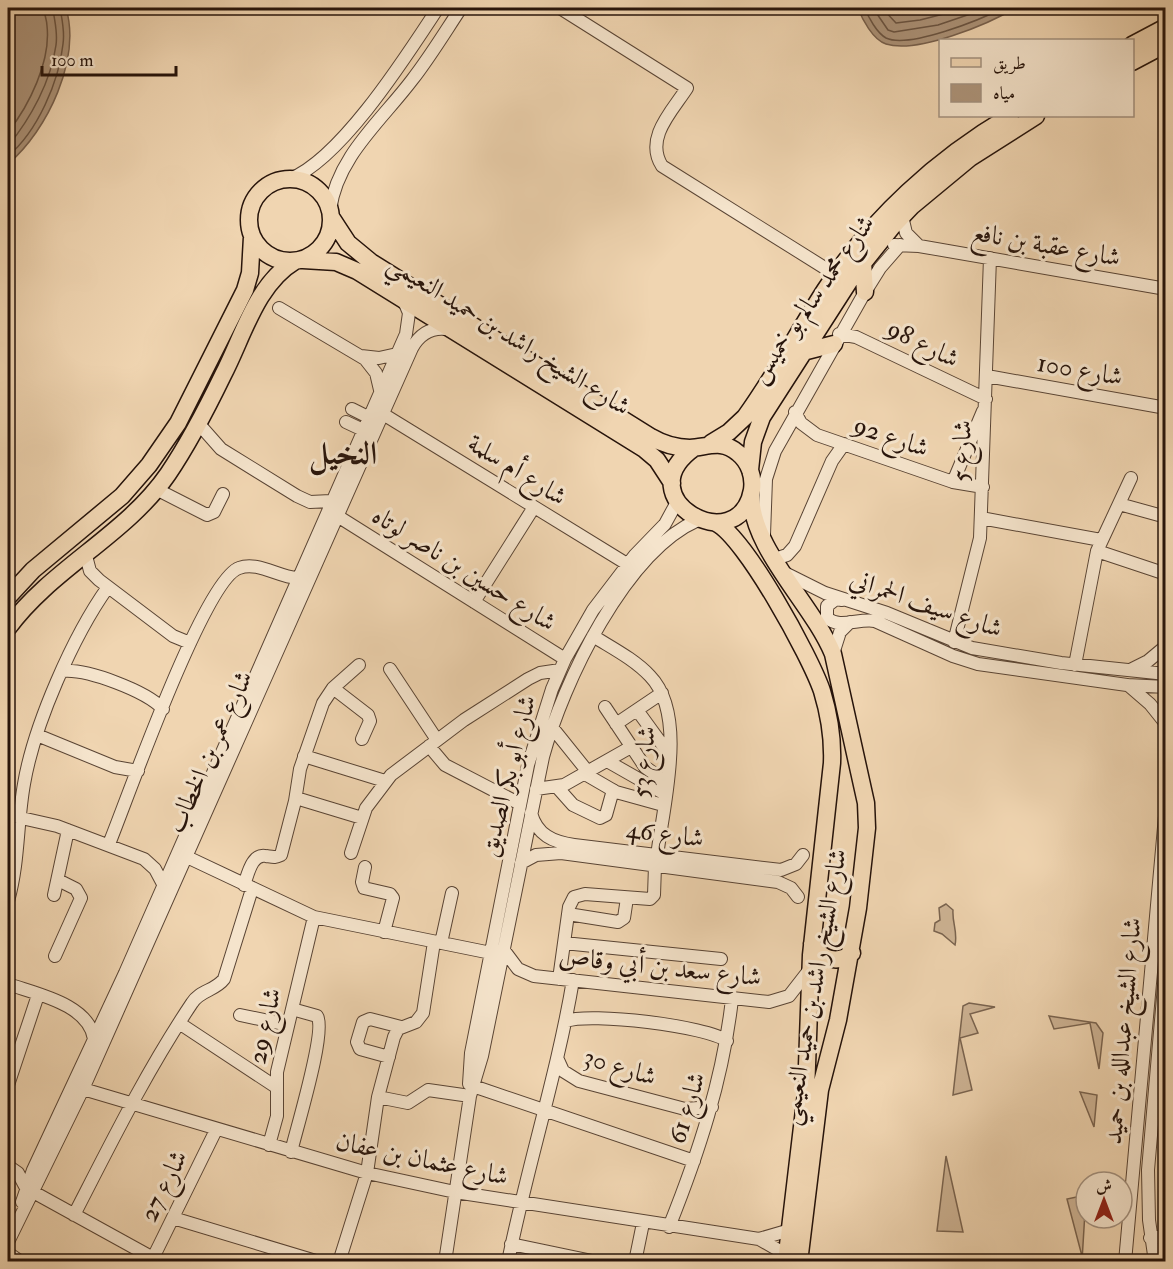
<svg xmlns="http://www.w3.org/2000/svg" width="1173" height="1269" font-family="'IM FELL Double Pica',Amiri,serif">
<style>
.green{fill:#ceb495;stroke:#7a6450;stroke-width:1.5}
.water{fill:#ac9379;stroke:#77604d;stroke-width:1.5}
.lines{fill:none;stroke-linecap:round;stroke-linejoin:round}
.shore{stroke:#6a5442;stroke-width:1.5}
.minor-casing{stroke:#594434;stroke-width:14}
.major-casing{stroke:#27140b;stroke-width:19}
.minor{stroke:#f5e4cc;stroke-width:12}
.major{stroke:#f0d5b1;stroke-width:16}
.labels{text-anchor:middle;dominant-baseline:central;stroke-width:6;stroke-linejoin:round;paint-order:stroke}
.street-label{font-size:26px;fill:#27140b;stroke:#f5e4cc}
.district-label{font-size:32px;font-weight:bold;fill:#27140b;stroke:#f5e4cc}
</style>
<rect width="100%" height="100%" fill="#f0d5b1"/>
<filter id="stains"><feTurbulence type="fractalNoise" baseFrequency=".00333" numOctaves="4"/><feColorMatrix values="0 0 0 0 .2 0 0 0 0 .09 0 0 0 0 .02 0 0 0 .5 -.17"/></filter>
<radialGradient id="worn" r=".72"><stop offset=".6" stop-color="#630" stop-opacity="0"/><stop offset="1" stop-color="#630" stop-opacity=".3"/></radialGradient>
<path class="green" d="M946,904l7,6c-1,13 5,22 2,35l-13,-11 -8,-3 1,-8 5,-3 -1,-12z
M969,1003l26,4 -25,7 8,19 -18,5 12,52 -19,5 10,-89z
M1049,1016l47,7 7,10 -4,36 -9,-46 -36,6z
M1080,1092l17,3 -3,32z
M946,1156l17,76 -26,-1z
M1086,1195l-4,66h-18l-2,-4 20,-1 -15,-57z"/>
<path class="water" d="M8,8h58c15,51 -18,122 -58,156z
M858,8h157c-26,16 -98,46 -129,36 -13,-4 -24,-25 -28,-36z"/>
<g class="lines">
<path class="shore" d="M865,8c3,9 12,25 21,30 23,11 96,-19 117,-30
M873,8l15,22 6,2 44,-7 50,-17
M882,8l14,15 24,-3 47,-12
M8,132c21,-26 43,-71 39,-106 0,-6 -3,-12 -3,-18
M8,146c23,-28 43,-65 48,-101 2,-14 -2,-25 -3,-37
M8,156c29,-24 51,-74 55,-112 2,-13 -1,-24 -3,-36"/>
<g class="minor-casing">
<path id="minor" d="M560,8l127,80c-14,22 -43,50 -25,78l174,109
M290,179c52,-21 117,-124 148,-171
M330,210c7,-53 51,-89 82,-130 18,-23 33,-48 49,-72
M902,216l4,17 13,13
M894,245l25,1 247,43
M279,308l86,51 11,14 4,17
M839,334l17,3 130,62
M361,356l18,2 18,-4
M987,376l179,32
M352,409l16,8
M795,412l6,11 16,12 136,47 30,5
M383,414l244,150
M346,422l17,8
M198,423l23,26 76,47 13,6 21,-1
M953,482l30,-71
M156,489l51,26 7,-3 9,-18
M1119,504l47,13
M339,517l226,142
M981,518l120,22
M764,535l2,-56 9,-28 90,-159 15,-24 20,-23
M1097,551l69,23
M85,552l5,19 9,9 74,56 17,7
M775,559l12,-4 8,-9 37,-85 12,-17
M785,573l40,20 62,20 85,35 89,15 105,11
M842,600l-6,-1 -9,7v12c12,11 32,0 48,3l78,35 25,8 149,21 39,2
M474,602l60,-95
M593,636c19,12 41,23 57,40 38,39 13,130 7,180
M954,642l26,-104 10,-280
M833,654l7,-22 10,-10
M1075,665l22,-114 34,-73
M390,669l47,71
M1130,670l18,-9 18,-15
M63,671c25,-2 83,20 100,38
M1128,685l22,19 16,20
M333,688l35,27 2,6 -8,18
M605,707l40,60 21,15
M637,710l32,44
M616,724l46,-31
M551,726l37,46
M37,735l78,32 23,4
M429,746l16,19 75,39
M304,756l81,25
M607,761l58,33
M585,774l31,18 47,13
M557,787l16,18 27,13 6,-3 7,-25
M536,789l28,-4 67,-38
M296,798l66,20
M531,813c6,22 22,29 43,32l207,25 15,-6 7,-9
M8,815l49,11 87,33 11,10 8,15
M109,844c18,-44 95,-264 130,-276 19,-7 39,9 58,10
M351,853l15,-45 25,-33 73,-55 64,-41 12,-6 20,-3
M187,857l127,60 177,36
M521,863l15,-8 25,-2 217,29 13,6 7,9
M365,867l-3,15 2,6 26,6 3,4 -9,34
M244,885c4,-11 8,-32 22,-29 7,1 9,2 15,-1l14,-54 5,-32 23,-66 10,-15 26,-23
M54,895l14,-65
M8,901c11,-38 9,-78 16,-117 10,-59 49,-148 84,-197
M568,914l50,8 6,-4 3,-20
M441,943l11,-50
M564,943l157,16
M503,949l15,20 16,7 235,26 20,-6 21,-27
M55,956l26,-58 -5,-9 -18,-9
M559,979l10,-72 5,-10 11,-3 65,5 4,-4 1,-29
M8,984c28,10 81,20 86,55
M240,1015l48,10
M566,1021c24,-9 141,5 161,20
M179,1023l97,64
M389,1057l-29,-8 -3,-7 6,-20 7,-3 31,8
M558,1060l5,11 16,10 106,28 27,-2
M469,1084l2,-31 57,-288 24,-76 13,-30 28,-49 42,-55 30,-31 12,-22
M8,1085l30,-90
M473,1086l221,75
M83,1089l284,84 88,19 304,47 28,16
M378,1097l30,6 20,-13 42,6
M269,1145l8,-29v-44l37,-155
M291,1152c5,-22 36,-122 26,-136l-25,-7
M8,1166l10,7 8,15 127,70
M22,1202l11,-32 92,-197 281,-639 3,-21 -6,-14
M74,1215c37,-72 73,-145 118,-212 8,-13 23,-12 32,-24l28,-90
M173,1218l146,44
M669,1227c30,-75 54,-148 63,-228
M1150,1238l16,-2
M759,1239l31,-9
M8,1242l75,-153 329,-741c9,-16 22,-22 39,-18
M511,1244l86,18
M8,1253l13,9
M151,1262l65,-132
M339,1262l28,-89 11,-76 16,-60 4,-8 18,-7 7,-9 11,-71
M445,1262l25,-166 12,-40 61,-299c20,-74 82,-205 155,-237
M508,1262c19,-95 49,-187 65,-282
M635,1262l8,-39
M1125,1262l41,-457
M1155,1262l-6,-42 -1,-50 18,-207"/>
</g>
<g class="major-casing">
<path id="major" d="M1132,45l34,-18
M1132,62l34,-18
M249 220a41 41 0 1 1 82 0a41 41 0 1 1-82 0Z
M331,217l17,26 23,19 280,175c12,7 25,11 39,11 18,-1 32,-9 48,5 11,9 16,23 14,37 -13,72 -128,8 -58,-42
M303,260l33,2 21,9 287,178 13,11 15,23
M863,262l2,30
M803,352l31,-8
M711,443l18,-11 16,-15c29,-40 53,-85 80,-127 47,-72 112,-131 185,-174
M750,470l3,-28 9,-25 90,-140 40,-50 20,-21 58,-48 66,-42
M751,494c0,55 61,109 82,160l33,149 1,25 -9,80 -20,112 -18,70 -21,172
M716,523c29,14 94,133 106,168 7,23 11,47 10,72l-21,192 -5,138 -20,169
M8,597l25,-27 89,-74 27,-31 29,-42 67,-133 5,-17 2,-36
M8,628c44,-60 118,-93 160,-154 21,-31 39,-66 55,-99 20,-38 33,-91 72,-114
M812,944c9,15 25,21 40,9"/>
</g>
<use href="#minor" class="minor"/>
<use href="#major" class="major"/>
</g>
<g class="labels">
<g class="street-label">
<text transform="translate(1046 245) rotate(10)">شارع عقبة بن نافع</text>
<text transform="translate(812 299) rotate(-55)">شارع محمد سالم بو خميس</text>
<text transform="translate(509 335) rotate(32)">شارع الشيخ راشد بن حميد النعيمي</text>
<text transform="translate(923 344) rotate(26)">شارع 98</text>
<text transform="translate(1080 370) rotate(10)">شارع 100</text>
<text transform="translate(891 437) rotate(19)">شارع 92</text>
<text transform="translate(962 451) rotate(-88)">شارع 5</text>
<text transform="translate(517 470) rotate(32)">شارع أم سلمة</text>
<text transform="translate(464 569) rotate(32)">شارع حسين بن ناصر لوتاه</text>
<text transform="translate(926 604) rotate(19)">شارع سيف الحمراني</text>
<text transform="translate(210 752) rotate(-66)">شارع عمر بن الخطاب</text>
<text transform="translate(644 762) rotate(-85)">شارع 53</text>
<text transform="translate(508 776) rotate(-76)">شارع أبو بكر الصديق</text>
<text transform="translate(665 834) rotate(7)">شارع 46</text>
<text transform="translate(660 967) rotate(6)">شارع سعد بن أبي وقاص</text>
<text transform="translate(814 987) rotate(-80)">شارع الشيخ راشد بن حميد النعيمي</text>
<text transform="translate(265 1026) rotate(-78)">شارع 29</text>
<text transform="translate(1123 1031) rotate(-85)">شارع الشيخ عبدالله بن حميد</text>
<text transform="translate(620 1067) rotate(17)">شارع 30</text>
<text transform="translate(687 1108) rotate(-73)">شارع 61</text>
<text transform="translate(422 1159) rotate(12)">شارع عثمان بن عفان</text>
<text transform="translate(164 1186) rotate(-64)">شارع 27</text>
</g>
<g class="district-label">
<text x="343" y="454">النخيل</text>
</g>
</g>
<rect width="1173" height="1269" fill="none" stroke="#f0d5b1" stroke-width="30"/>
<rect x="9" y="9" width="1155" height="1251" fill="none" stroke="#27140b" stroke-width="3"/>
<rect x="15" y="15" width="1143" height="1239" fill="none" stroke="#27140b" stroke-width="1.5"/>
<rect x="939" y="39" width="195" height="78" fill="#f5e4cc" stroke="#a3917f" stroke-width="1.5"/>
<rect x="951" y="58" width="30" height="9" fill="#f0d5b1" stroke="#a3917f" stroke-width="1.5"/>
<text x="993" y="69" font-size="18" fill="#27140b">طريق</text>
<rect x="951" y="84" width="30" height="18" fill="#ac9379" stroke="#a3917f" stroke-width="1.5"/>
<text x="993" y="99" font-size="18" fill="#27140b">مياه</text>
<g transform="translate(1104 1200)"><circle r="28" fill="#f5e4cc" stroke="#a3917f" stroke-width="1.5"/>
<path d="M0-4.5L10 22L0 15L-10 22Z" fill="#8f2418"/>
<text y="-9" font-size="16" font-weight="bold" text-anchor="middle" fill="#27140b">ش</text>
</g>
<path d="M42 66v9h134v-9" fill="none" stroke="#27140b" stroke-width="3"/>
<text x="51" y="66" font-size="18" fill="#27140b" stroke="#f5e4cc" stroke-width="4.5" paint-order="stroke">100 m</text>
<rect width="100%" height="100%" filter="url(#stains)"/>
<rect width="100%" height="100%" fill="url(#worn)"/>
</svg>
